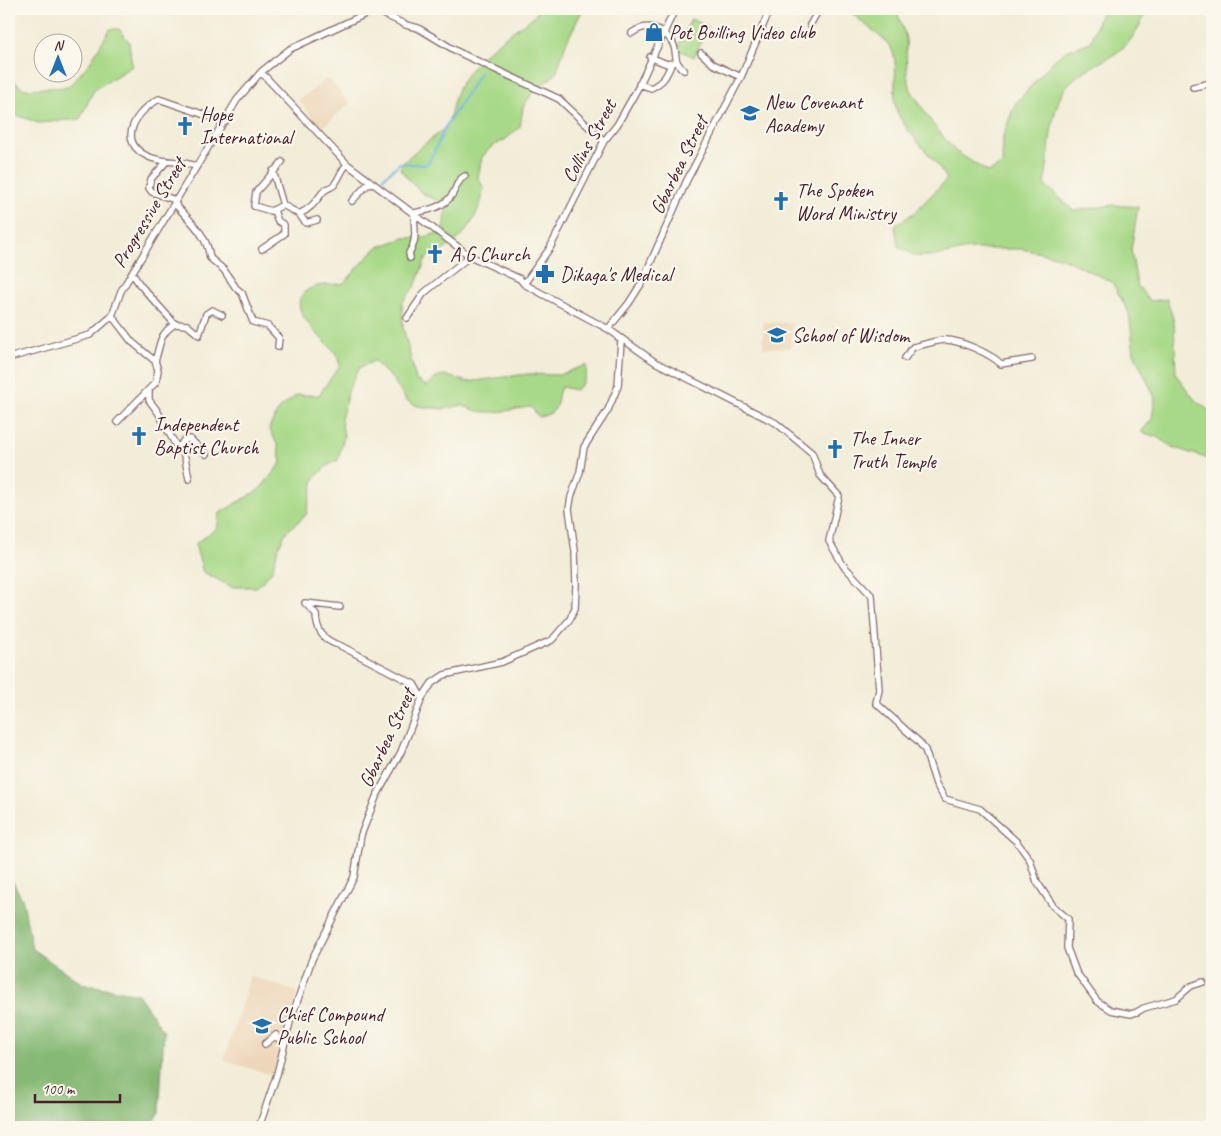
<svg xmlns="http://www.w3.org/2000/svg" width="1221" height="1136" font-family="Caveat,sans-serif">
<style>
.built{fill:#edd7ba}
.green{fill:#a8d988;stroke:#797c5a}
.forest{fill:#86b974;stroke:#686c50}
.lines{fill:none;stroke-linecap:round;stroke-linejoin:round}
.stream{stroke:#70b2e4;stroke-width:2}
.minor-casing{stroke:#856768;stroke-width:8}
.minor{stroke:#fff;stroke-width:5.5}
.labels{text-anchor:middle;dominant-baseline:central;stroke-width:4.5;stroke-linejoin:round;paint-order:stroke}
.poi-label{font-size:20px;fill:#4a1f2b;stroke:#fbf7ec;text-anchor:start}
.street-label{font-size:20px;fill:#4a1f2b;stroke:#fbf7ec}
</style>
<rect width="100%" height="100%" fill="#fbf7ec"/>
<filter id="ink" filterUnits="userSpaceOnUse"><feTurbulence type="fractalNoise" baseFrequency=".02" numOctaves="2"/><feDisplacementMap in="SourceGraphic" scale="10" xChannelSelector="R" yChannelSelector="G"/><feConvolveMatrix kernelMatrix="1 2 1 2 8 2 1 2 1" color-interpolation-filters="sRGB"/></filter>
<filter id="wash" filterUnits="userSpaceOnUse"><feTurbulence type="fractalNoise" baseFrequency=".0096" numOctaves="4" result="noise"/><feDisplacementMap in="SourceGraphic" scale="20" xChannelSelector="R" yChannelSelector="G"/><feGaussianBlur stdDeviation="1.12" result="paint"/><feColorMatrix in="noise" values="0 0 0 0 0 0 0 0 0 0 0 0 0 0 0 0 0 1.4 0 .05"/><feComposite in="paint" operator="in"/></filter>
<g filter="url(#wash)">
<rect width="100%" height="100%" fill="#f2edd8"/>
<path class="built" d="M328,78l22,25 -29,26 -22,-29z
M763,322l29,1 -1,25h-28z
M250,976l48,16 -23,84 -51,-16z"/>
<path class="green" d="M538,9h45l-17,34 -10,31 -22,17 -11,16 -3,20 -14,12 -16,9 -8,9 -4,20 6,12c-7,35 -24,56 -58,69l-10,26 -14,19 1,24 13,53 10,6 13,-10 6,-1 22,7 61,-8 31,1 27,-10c2,11 -2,17 -10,25l-15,-3c-7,16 1,25 -22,30l-8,-10c-26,3 -45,11 -69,-2l-19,4 -26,-3 -11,-6 -12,-19 -20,-20 -15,7 -10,20 -8,31 3,17 -6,24 -11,6 -13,13 -8,36 -20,17 -8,16 -6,23 -15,16h-25l-29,-15 -8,-28 22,-16 3,-15 40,-24 21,-26 -3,-17 -9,-18 10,-19 18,-14h22l21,-30c-2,-5 -3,-11 -6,-14 -12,-13 -58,-50 -20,-64 8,-3 21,-2 30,-4l32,-35 28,-10 21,-1 19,-6 2,-23c-8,-10 -15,-9 -24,-15 -8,-7 -15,-15 -22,-24 5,-14 32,-28 44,-41 8,-9 8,-28 14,-39 17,-32 48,-54 77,-73z
M850,9h46l10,29 1,37 4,15 21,33 23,28 33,21 14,-7 1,-29 12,-32 40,-45 13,-9 23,-8 11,-33h47c-7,11 -14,27 -23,36 -19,19 -51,23 -64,49 -14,27 -11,60 -18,90l30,27 40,-6 24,2 -7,43 6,35 13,16 17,-2 7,23 2,53 19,25 17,13v47l-40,-13 -15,-10 -16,-5 11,-13 3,-21 -21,-45 -5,-40 -17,-31 -52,-25 -38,-8h-54l-33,7h-20l-17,-10 -3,-21 19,-12 33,-34c-13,-23 -37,-41 -49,-65 -9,-21 4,-48 -8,-68 -5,-7 -30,-25 -38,-33z
M691,19l17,8 -14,30 -17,-8z
M110,29h9l10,13 3,24 -38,24 -14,29 -42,4 -29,-11v-35l15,12 44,-2 21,-23z"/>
<path class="forest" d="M9,874l14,27 9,48 51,35 55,10 26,38 -5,82 -9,13h-141z"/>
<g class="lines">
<path class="stream" d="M383,178l17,-15 24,2 5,-3 18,-38 33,-51"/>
</g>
</g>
<g filter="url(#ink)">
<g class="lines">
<g class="minor-casing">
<path id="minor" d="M373,9l33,16 12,3 40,24 101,47 45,42
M810,25l9,-16
M632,33c15,-11 31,-5 40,9 7,11 -1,18 12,28
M701,53l12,11 28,13
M650,57l17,7 6,-1
M261,72l86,92 123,92 50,23 4,5 84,45 47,33 121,61 36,30 8,22 19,21 -10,45 14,24 29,31 7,94 -3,13 43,39 6,8 11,34 9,15 35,10 37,33 13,18 7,22 16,24 15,13 -1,29 9,24 21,29 14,9 20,4 6,-2 7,-4 32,-9 15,-13 12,-4
M639,84l12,4c12,-6 15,-11 20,-23
M1193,87l19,-4
M167,161l-16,18 -2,9 3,4 23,8
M282,162l-26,30 -2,14 17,5 12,-6 16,9c12,-5 17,-13 24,-22 3,-4 8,-4 11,-7 5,-6 7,-14 13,-21
M195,166c-14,-6 -32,-3 -46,-9 -34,-15 -13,-46 10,-58l66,23
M273,171l10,34
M352,201l15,-16 7,-1
M175,204c15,17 32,30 35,54l14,12 12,18 6,5 11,29 15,4 11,12 -1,9
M299,214l7,9 11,-3
M262,249l22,-15v-9l-6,-4 -4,-10
M410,258l-1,-5c9,-13 5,-25 5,-40 14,-3 29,-5 38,-18 5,-8 5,-15 13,-19
M132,273l8,12 35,39
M524,284l26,-36 54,-107 13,-16 22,-39 36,-77
M112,316l20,26 23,19 3,9 -2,12 -39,40
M407,318l17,-25 46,-37
M608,329l21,-26 12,-19 46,-104 54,-103 29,-68
M9,358l81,-23 22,-19 9,-25 116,-191 24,-28 29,-23 86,-40
M905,358l8,-11c10,-2 21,-6 31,-7 14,-1 47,14 57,24l31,-5
M155,361c6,-17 3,-26 20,-37l12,1 12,10 7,-21 6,-4 10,5
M149,391v9l9,12 18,34h4l5,12 4,21
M180,446l4,-6 6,-1 16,15
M340,607l-35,-4 11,11c0,16 8,27 23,31l75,39 8,14
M265,1044l11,-9 7,10
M259,1127l18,-53 13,-52 22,-63 42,-82 7,-42 15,-38 25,-45 21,-54 10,-15 12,-8 58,-13 50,-22 18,-21 5,-11 1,-23 -1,-34 -6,-42 2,-12 9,-25 4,-25 24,-37 10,-24 3,-46 -3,-2"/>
</g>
<use href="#minor" class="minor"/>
</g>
</g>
<defs>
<g id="shop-bare" transform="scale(1.5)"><path d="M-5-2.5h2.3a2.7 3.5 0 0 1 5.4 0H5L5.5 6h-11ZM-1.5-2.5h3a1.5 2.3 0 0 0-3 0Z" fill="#1f6fb2" stroke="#fbf7ec" stroke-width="2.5" paint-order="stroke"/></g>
<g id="school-bare" transform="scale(1.5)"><path d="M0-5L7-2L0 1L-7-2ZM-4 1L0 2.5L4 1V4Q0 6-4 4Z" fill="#1f6fb2" stroke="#fbf7ec" stroke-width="2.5" paint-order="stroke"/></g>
<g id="church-bare" transform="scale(1.5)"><path d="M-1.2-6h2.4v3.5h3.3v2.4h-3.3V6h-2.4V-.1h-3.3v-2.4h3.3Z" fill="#1f6fb2" stroke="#fbf7ec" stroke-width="2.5" paint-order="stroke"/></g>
<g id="pharmacy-bare" transform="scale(1.5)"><path d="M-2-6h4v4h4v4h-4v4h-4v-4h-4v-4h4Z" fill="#1f6fb2" stroke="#fbf7ec" stroke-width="2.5" paint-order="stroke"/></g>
</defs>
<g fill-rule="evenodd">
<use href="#shop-bare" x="654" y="32"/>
<use href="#school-bare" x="750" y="113"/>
<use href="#church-bare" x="185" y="126"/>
<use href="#church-bare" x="781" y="201"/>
<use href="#church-bare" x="435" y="254"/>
<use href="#pharmacy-bare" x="545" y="274"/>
<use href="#school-bare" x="777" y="335"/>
<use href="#church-bare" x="139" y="436"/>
<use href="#church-bare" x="835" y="449"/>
<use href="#school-bare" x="262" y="1026"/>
</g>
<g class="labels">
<g class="poi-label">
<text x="669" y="32">Pot Boilling Video club</text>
<text x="765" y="102">New Covenant<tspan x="765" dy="23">Academy</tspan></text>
<text x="200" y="114">Hope<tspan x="200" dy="23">International</tspan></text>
<text x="796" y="190">The Spoken<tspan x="796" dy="23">Word Ministry</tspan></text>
<text x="450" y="254">A G Church</text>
<text x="560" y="274">Dikaga's Medical</text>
<text x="792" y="335">School of Wisdom</text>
<text x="154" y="424">Independent<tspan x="154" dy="23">Baptist Church</tspan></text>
<text x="850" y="438">The Inner<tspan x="850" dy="23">Truth Temple</tspan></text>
<text x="277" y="1014">Chief Compound<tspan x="277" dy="23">Public School</tspan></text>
</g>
<g class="street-label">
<text transform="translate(589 141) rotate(-61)">Collins Street</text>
<text transform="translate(679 165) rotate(-64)">Gbarbea Street</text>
<text transform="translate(149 213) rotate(-59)">Progressive Street</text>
<text transform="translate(387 738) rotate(-65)">Gbarbea Street</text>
</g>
</g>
<rect width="1221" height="1136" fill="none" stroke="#fbf7ec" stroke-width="30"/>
<g transform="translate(58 58)"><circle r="24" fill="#fbf7ec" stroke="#b4a19f"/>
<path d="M0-4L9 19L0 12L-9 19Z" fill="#1f6fb2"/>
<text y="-8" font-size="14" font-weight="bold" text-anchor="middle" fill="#4a1f2b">N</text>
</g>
<path d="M35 1094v8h85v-8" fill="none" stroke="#4a1f2b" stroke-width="2.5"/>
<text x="42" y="1094" font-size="15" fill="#4a1f2b" stroke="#fbf7ec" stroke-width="4" paint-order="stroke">100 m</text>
</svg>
